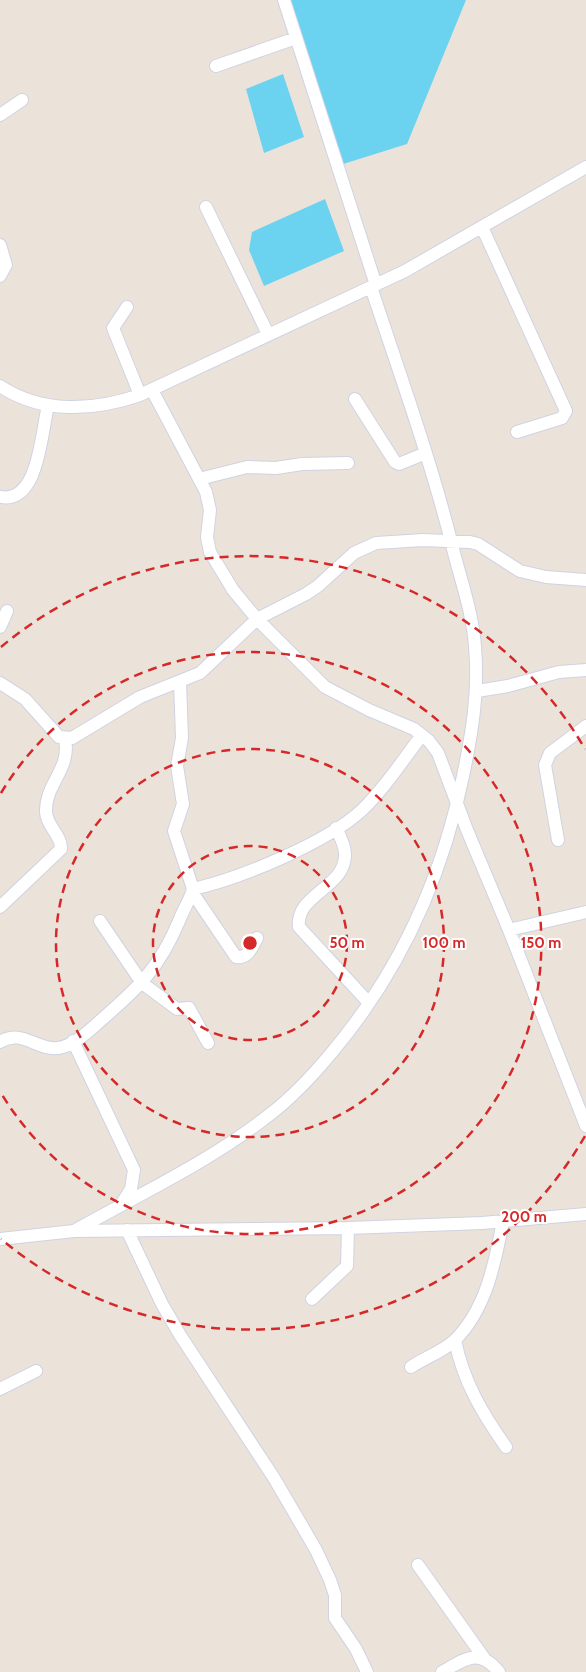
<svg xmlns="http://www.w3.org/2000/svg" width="586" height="1672" font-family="Cabin,sans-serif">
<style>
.water{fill:#6bd2ef}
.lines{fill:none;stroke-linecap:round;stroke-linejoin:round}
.street-casing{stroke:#cfd3e2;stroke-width:14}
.street{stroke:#fff;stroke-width:12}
.ring{fill:none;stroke:#d62828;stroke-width:2.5;stroke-dasharray:9 6}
.centre{fill:#d62828;stroke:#fff;stroke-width:2.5}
.ring-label{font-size:15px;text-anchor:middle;font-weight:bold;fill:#d62828;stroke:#fff;stroke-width:4;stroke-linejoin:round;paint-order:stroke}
</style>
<rect width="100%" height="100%" fill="#ebe3da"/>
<path class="water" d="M289,0h177l-59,144 -67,21z
M283,74l21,63 -40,16 -18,-64z
M325,199l19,52 -80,35 -15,-36 3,-18z"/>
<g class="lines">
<g class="street-casing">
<path id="street" d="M284,0l92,285
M216,66l80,-28
M0,115l22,-15
M206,207l62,127
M482,227l84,184 -4,7 -45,14
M0,245l6,20 -6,11
M127,307l-14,21 27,67
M0,386c42,28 94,25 140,9l265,-124 181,-104
M152,390l54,102 4,18 -3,27 3,15 23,38 24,29 68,68 44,23 45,19 15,12 9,12 29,77 42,100 77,196
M355,399l40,63 4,2 27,-11
M199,479l48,-12 29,1 26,-4 46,-1
M0,497c39,7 41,-64 48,-91
M0,627l7,-16
M0,683l25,16 34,38 13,1 68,-41 60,-24 57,-54 49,-25 12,-8 36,-33 22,-10 47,-3 47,2 8,2 42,27 26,6 40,3
M477,691l31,-5 51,-14 27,-2
M336,828c4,8 9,17 9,26 1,34 -50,40 -46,73l70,76
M558,840l-13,-75 5,-12 36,-27
M193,889c46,-10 135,-47 169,-79 23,-22 40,-49 60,-75
M192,892l44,65c12,2 16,-10 21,-19
M0,907l61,-58c1,-14 -16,-24 -15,-39 0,-27 25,-41 19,-71
M100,921l42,62 35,26 12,-1 19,35
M509,930l77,-18
M73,1041l61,129 -3,19 -10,16
M0,1042c22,-14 37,9 58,6 15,-2 31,-17 42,-27 38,-33 59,-52 79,-100 4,-11 11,-21 14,-32l-19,-58 9,-27 -6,-38 5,-28 -2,-56
M127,1230l35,74 18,31 94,143 42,72 14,30 5,15v23l21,31 11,23
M74,1231c66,-37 135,-69 195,-116 24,-18 45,-41 64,-64 67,-80 109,-173 130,-275 9,-43 16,-84 12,-129 -2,-32 -13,-63 -21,-94 -22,-90 -54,-178 -83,-266
M0,1239l74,-8 274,-3 134,-5 104,-9
M312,1299l35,-33 1,-38
M455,1340c8,41 27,73 51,107
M411,1367c13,-9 31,-15 43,-26 32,-31 41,-78 49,-120
M0,1389l36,-18
M418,1565l66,93
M442,1672c23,-13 37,-25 57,0"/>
</g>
<use href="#street" class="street"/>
</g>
<g class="ring">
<circle cx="250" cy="943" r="97"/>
<circle cx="250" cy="943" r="194"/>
<path d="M1 793A291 291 0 1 1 1 1093"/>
<path d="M585 1136A387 387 0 0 1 1 1239M1 647A387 387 0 0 1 585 749"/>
</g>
<circle cx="250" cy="943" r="8" class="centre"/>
<g class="ring-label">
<text x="347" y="948">50 m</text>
<text x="444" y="948">100 m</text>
<text x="541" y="948">150 m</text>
<text x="524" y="1222">200 m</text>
</g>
</svg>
